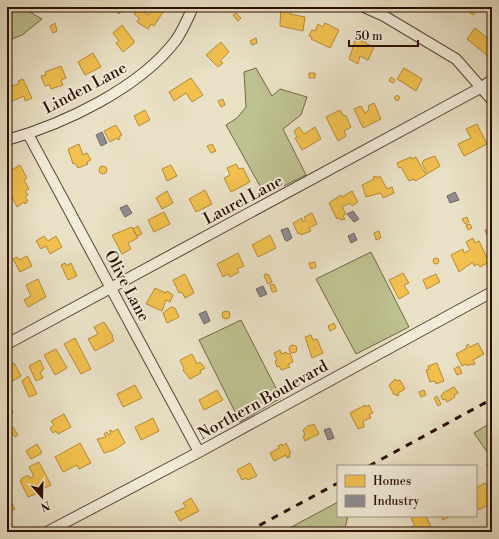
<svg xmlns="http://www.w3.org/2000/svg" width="499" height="539" font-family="'Libre Bodoni',serif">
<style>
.green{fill:#bec190;stroke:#756849}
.homes{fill:#f2c14e;stroke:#b78c37}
.industry{fill:#8d8d92;stroke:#706767}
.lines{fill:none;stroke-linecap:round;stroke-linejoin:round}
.minor-casing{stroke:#5b4433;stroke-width:12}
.minor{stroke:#f1ecd9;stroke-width:10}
.rail{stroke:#2c0f02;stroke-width:3;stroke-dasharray:7 7;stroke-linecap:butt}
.labels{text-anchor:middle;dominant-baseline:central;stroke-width:4;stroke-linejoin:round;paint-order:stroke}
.street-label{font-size:16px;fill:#2c0f02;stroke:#f1ecd9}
</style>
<rect width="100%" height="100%" fill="#e9e1c5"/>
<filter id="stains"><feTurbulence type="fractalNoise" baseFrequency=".005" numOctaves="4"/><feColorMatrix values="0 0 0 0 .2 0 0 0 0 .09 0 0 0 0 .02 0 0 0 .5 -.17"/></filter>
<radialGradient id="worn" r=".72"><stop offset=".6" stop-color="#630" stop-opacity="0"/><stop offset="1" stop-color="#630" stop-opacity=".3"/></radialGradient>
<path class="green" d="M21,7l21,12 -20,16 -15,6v-26z
M256,68l16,28 8,-7 27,8 -6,18 -18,14 23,46 -41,20 -39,-70 11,-7 9,-11 -2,-35z
M371,252l38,75 -53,27 -40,-75z
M241,320l40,78 -41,24 -41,-82z
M492,422v37l-18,-26z
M338,502v14h10l-4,16h-62z"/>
<path class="homes" d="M119,7l4,3 -4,4 -3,-3z
M138,7l8,4 -1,2 3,2 6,-8 9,5 -9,14 -3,-2 -3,5 -11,-7 2,-4 -5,-4z
M281,7l10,2 -1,5 15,3 -2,14 -23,-5z
M474,7l3,3 -4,5 -3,-2z
M236,13l5,5 -3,3 -5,-6z
M55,23l2,8 -4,2 -3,-7z
M325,23l14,7 -9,18 -19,-9 1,-2 -3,-1 3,-6 3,1 3,-7 5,3z
M122,25l12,16v2l-11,9 -7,-9 3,-2 -6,-8z
M475,28l17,14v11l-3,4 -22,-18z
M256,38l1,5 -5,2 -2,-4z
M356,38l7,4 1,-2 2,1 -1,2 9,4 -6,13 -8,-4 -2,8 -9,-5z
M221,42l8,10 -9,9 3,2 -5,4 -12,-12z
M93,53l8,14 -16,8 -7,-13z
M61,66l5,12 -5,2 2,5 -12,4 -1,-4 -5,1 -4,-10 5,-1 -1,-3z
M404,68l18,11 -6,12 -19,-12z
M309,73h6v5h-6z
M391,77l4,3 -2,3 -4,-2z
M191,78l12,17 -11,7 -6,-9 -12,8 -5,-9z
M23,79l9,19 -7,3 -1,-5 -14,6 -3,-15 12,-3 -1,-3z
M394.5 98a2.5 2.5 0 1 1 5 0a2.5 2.5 0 1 1-5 0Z
M223,99l2,6 -4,2 -3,-6z
M374,103l7,16 -18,9 -9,-19 7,-3 4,7 4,-3 -1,-4z
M145,110l5,10 -11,6 -5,-10z
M340,110l3,5 3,1 5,11 -7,4 2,5 -8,5 -12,-24z
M477,124l10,20 -23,12 -6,-12 13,-6 -5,-9z
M116,125l6,10 -3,2 1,2 -2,1 -1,-2 -7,4 -6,-11z
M299,127l5,7 11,-7 6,12 -19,11 -7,-12 2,-1 -3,-6z
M79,144l4,11 4,-2 4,7 -4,2 1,2 -10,4 -3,-5 -2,1 -5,-15z
M212,144l4,7 -5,2 -4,-7z
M435,156l5,10 -13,8 -5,-11 2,-3z
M411,157l1,2 4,-2 10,18 -11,6 -1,-2 -5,2 -8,-14 -2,1 -2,-5z
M236,164l3,5 4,-1 7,14 -19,10 -7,-14 6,-3 -3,-7z
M20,165l7,13 -3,2 5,9 -4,2 3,4 -3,2 3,4 -3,3 -1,-2 -7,5 -10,-20v-14z
M171,165l6,11 -10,5 -5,-12z
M99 170a4 4 0 1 1 8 0a4 4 0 1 1-8 0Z
M376,176l1,2 3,-2 7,13 5,-2 2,6 -11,5 -2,-5 -15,4 -4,-12 12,-6 -1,-2z
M205,190l7,14 -16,8 -7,-13z
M167,191l6,12 -11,6 -6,-11z
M352,191l6,11 -6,4 -2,-3 -8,4 4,7 -3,2 2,3 -4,1 -1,-2 -3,1 -8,-16 12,-8 1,2z
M164,212l6,12 -16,8 -6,-12z
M312,213l5,11 -8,4 2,3 -10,4 -1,-2 -2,1 -5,-11 9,-5 1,4 3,-2 -2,-3z
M467,217l2,5 -4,2 -3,-5z
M470,224l2,4 -4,2 -2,-5z
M138,226l4,8 -5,2 -4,-7z
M132,227l6,11 -10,5 3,6 -9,5 -10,-19z
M492,227v21l-7,-18z
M379,231l2,7 -5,2 -2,-7z
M270,235l6,13 -18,9 -6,-12z
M44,236l4,5 8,-5 6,11 -12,7 -4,-8 -5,3 -5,-8z
M473,238l2,5 4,-2 10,21 -9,5 -2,-3 -4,2 -1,-4 -14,10 -8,-17 12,-6 1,4 6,-3 -4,-8z
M238,253l6,13 -7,3 2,3 -9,5 -2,-3 -5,3 -6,-13z
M27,256l5,10 -12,6 -7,-13 4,-2 2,3z
M433 261a3 3 0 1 1 6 0a3 3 0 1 1-6 0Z
M315,262l1,5 -5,2 -2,-6z
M65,263l1,3 5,-3 6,13 -9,4 -7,-15z
M403,273l6,10 -5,2 5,8 -10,6 -10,-19z
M185,274l9,19 -9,5 -3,-6 -3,1 -6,-13z
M265,274l4,1 3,7 -4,2 -4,-8z
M436,274l4,8 -13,7 -4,-9z
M38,279l8,18 -18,10 -4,-7 7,-4 -5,-11z
M274,284l3,7 -3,1h-2l-2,-7z
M155,288l11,5 1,-2 6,4 -3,7 -4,-2 -4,11 -16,-7z
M171,307l4,1 4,9 -12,6 -4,-10z
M222 315a4 4 0 1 1 8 0a4 4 0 1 1-8 0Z
M104,322l9,14 -1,1 2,4 -19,10 -7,-12 10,-5 -4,-7z
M334,323l2,5 -6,3 -2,-5z
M311,335l2,5 4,-1 6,14 -11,5 -7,-21z
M75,338l16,31 -10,5 -17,-30z
M478,343l6,11 -11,6 2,4 -3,1 -1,-1 -4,2 -1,-2 -4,2 -6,-12 11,-6 -1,-2 2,-2 2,3z
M289 349a4 4 0 1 1 8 0a4 4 0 1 1-8 0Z
M56,349l11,19 -12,7 -11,-20z
M280,350l1,4 5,-2 2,2 2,-1 3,9 -5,2 2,3 -9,3 -2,-4 -2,1 -2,-6 2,-1 -3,-7z
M192,354l5,10 3,-2 5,6 -5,3 1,2 -11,6 -7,-9 1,-1 -4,-9z
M40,360l4,9 -4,3 3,6 -7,3 -7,-15z
M14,363l7,13 -10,6 -4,-7v-8z
M437,363l7,18 -8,3 -1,-3 -5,1 -4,-12 3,-1 -1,-3z
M459,366l3,7 -5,2 -3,-6z
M28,376l9,18 -8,3 -7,-16z
M395,379l2,2 3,-1 5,9 -7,4 1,2 -2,1 -1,-2 -2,1 -5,-10z
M135,385l7,13 -19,9 -6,-13z
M454,387l4,6 -4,2 1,2 -8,5 -2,-3 -2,1 -2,-4 2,-3z
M217,390l6,10 -19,10 -5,-10z
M424,390l2,5 -5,2 -2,-5z
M437,396l4,8 -3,2 -4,-8z
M8,398l5,15 -6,3v-17z
M365,405v2l4,-2 4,8 -4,1 2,4 -8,3 1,6 -6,2 -8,-16z
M64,414l7,13 -13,7 -2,-3 -3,2 -3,-5 4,-3 -3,-4z
M153,418l6,13 -18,9 -6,-13z
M314,424l5,10 -14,7 -2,-5 2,-1 -2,-5 6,-5v1z
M13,427l5,8 -3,2 -6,-8z
M118,429l7,14 -11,7 -10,3 -7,-14 9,-2 -2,-3 3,-2 1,3 3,-1 -2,-3 2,-1 1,2z
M80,443l11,20 -12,6 -2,-4 -14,7 -8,-15z
M286,443l5,10 -2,1 1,3 -3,1 -1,-3 -12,6 -4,-8 9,-5 -1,-2 4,-2 1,2z
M37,444l5,9 -11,6 -5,-8z
M489,461l3,2 -1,6 -5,-4z
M39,462l12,23 -11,5 1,2 -13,5 -8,-16h1v-2l7,-4 2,3 4,-2 -5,-9z
M250,463l7,13 -9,4 -2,-2 -4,2 -5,-10z
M485,483l1,2 2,-1 1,3 3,-2v18l-13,7 -3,-6v-16z
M7,495l8,14 -8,5z
M191,498l8,13 -19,10 -5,-9 11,-5 -3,-4z
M417,516h9l6,13 -5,3h-14l-2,-5 4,-2 -4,-6z
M441,516h10l-8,4z"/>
<path class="industry" d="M102,132l5,11 -6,3 -5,-11z
M455,192l4,8 -9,3 -3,-7z
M127,205l5,8 -7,4 -5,-9z
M353,211l6,8 -5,3 -7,-8z
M288,228l4,10 -5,3 -2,-1 -4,-10z
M354,233l3,7 -6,3 -3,-7z
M263,286l4,8 -7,3 -4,-8z
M206,311l4,10 -6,3 -5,-10z
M330,428l4,10 -6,2 -4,-10z"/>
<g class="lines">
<g class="minor-casing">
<path id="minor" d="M364,7l20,9 72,43 36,41
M28,134l171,318
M7,140c57,-16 133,-52 169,-100 7,-10 12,-22 17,-33
M7,344l475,-257 10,-7
M47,532l152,-80 293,-160"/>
</g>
<use href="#minor" class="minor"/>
<path class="rail" d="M369,466l123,-67
M247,532l91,-49"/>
</g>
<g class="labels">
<g class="street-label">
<text transform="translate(85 88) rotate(-28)">Linden Lane</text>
<text transform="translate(243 200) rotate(-28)">Laurel Lane</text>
<text transform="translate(127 286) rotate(62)">Olive Lane</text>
<text transform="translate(263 400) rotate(-29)">Northern Boulevard</text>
</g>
</g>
<rect width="499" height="539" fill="none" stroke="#e9e1c5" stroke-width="24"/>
<rect x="8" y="8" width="483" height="523" fill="none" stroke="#2c0f02" stroke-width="2"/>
<rect x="12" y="12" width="475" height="515" fill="none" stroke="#2c0f02"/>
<rect x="337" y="465" width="140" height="52" fill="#f1ecd9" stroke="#a29483"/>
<rect x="345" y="475" width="20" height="12" fill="#f2c14e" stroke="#a29483"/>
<text x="373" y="485" font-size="12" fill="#2c0f02">Homes</text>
<rect x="345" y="495" width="20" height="12" fill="#8d8d92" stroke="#a29483"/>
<text x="373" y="505" font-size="12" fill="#2c0f02">Industry</text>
<g transform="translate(42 497) rotate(160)" stroke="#f1ecd9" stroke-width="3" paint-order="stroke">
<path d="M0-3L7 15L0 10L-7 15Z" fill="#2c0f02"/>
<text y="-6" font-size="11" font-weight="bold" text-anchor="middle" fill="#2c0f02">N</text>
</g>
<path d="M349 40v6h69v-6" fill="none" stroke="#2c0f02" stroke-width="2"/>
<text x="355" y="40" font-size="12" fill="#2c0f02" stroke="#f1ecd9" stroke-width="3" paint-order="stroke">50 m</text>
<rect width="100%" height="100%" filter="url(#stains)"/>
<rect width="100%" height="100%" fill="url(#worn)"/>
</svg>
